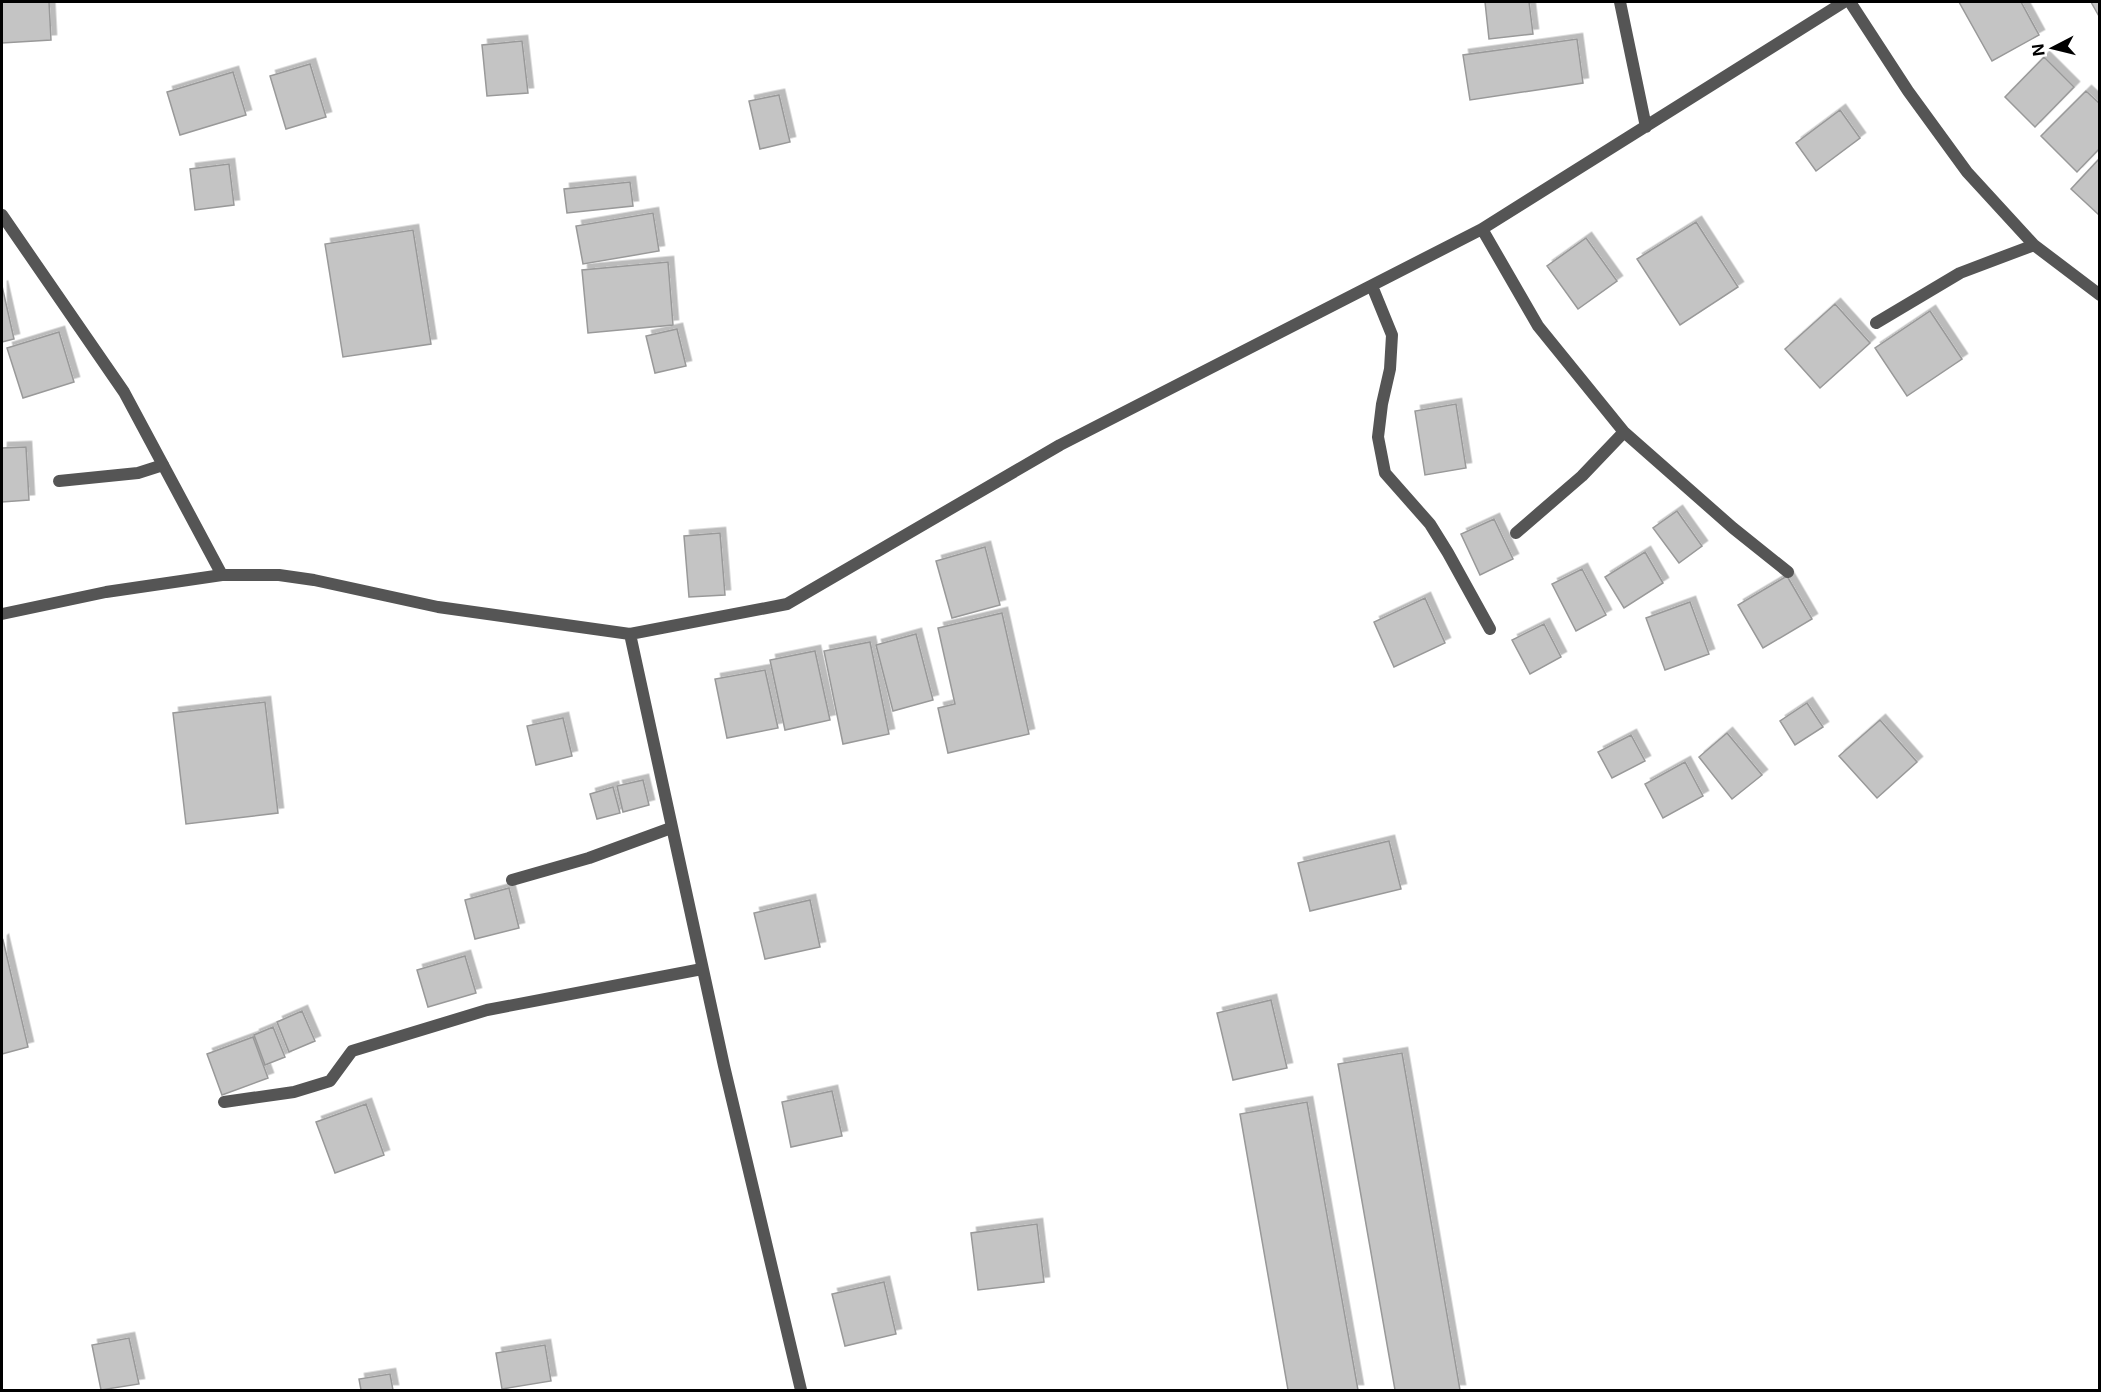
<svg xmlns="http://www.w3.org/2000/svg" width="2101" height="1392" font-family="Inter,sans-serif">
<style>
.building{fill:#c4c4c4;stroke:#999;stroke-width:1.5;filter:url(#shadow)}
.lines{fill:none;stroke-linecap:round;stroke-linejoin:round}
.lane{stroke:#555;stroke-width:12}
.street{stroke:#555;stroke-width:12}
</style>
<defs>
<filter id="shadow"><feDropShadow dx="5.5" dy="-5.5" stdDeviation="0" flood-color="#0004"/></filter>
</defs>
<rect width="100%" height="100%" fill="#fff"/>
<path class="building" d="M2,2h47l2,38 -49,3z
M1485,2h44l4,32 -44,5z
M1959,2h62l18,33 -47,26z
M2091,2h9v16z
M1577,39l6,44 -113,17 -7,-45z
M522,41l6,52 -41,3 -5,-51z
M2044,57l30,30 -39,40 -30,-30z
M310,64l16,53 -40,12 -16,-53z
M233,72l13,43 -66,20 -13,-43z
M2086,91l14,13v44l-23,24 -36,-36z
M779,95l11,47 -30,7 -11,-48z
M1840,110l20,28 -44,33 -20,-28z
M2100,158v56l-1,1 -28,-26z
M229,164l5,41 -39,5 -5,-41z
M630,182l3,24 -66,7 -3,-24z
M653,213l6,38 -76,13 -7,-38z
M1696,222l42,65 -58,38 -43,-66z
M413,230l18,114 -88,13 -18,-113z
M1586,238l31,43 -39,28 -31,-43z
M668,262l5,63 -85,8 -6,-63z
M2,286l12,53 -12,3z
M1835,304l35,39 -50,45 -35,-39z
M1930,311l32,48 -55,37 -32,-48z
M677,329l9,37 -31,7 -9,-37z
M59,332l15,50 -51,16 -16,-50z
M1456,404l10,64 -41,7 -10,-64z
M26,447l3,53 -27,2v-54z
M1677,511l25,35 -23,17 -26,-35z
M1494,519l19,40 -33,16 -19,-41z
M720,533l5,62 -36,2 -5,-61z
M985,547l15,58 -48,13 -16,-57z
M1645,552l18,31 -39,25 -19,-31z
M1582,569l24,46 -30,16 -24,-47z
M1787,576l25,43 -49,29 -25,-43z
M1425,598l20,45 -51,24 -20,-45z
M1690,602l19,52 -44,16 -19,-52z
M1002,613l27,121 -81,19 -10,-45 17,-4 -17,-76z
M1544,624l17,33 -31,17 -18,-34z
M916,634l17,66 -40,11 -17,-66z
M870,642l19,92 -46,10 -19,-93z
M815,651l15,69 -45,10 -15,-70z
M765,670l13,58 -51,10 -12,-59z
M265,702l13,111 -92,11 -13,-111z
M1807,703l16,24 -28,18 -15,-24z
M563,718l9,38 -36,9 -9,-39z
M1880,720l37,42 -40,36 -38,-42z
M1727,733l35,42 -30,24 -33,-42z
M1631,735l14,26 -33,17 -14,-26z
M1685,762l18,34 -40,22 -18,-34z
M643,780l6,25 -26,7 -6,-26z
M613,787l7,26 -23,6 -7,-25z
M1389,841l12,48 -91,22 -12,-48z
M509,888l10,40 -44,11 -10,-39z
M810,900l10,47 -55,12 -11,-46z
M3,940l25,107 -26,7v-113z
M465,956l11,37 -48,14 -11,-37z
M1271,1000l16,68 -54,12 -16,-67z
M302,1011l13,30 -26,11 -12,-30z
M273,1027l12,30 -20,8 -11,-30z
M253,1037l15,41 -46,17 -15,-41z
M1402,1053l58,337h-65l-57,-326z
M832,1091l10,45 -51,11 -9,-45z
M1307,1102l51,288h-70l-48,-276z
M366,1104l18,51 -49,18 -19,-51z
M1037,1224l7,58 -66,8 -7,-57z
M884,1282l12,52 -51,12 -13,-52z
M129,1338l10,46 -38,6 -9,-45z
M545,1345l6,36 -49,8 -6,-36z
M390,1374l3,16h-32l-2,-11z"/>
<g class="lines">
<path class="lane" d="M59,481l79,-8 25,-8"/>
<path class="street" d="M1620,2l26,125
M1850,2l58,89 59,81 67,73 66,50
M2,215l122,177 98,183
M1482,229l56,97 86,106 109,96 55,44
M1372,286l20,49 -2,34 -8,35 -4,33 7,36 45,51 18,29 42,76
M1876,323l84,-50 74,-28
M1516,533l66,-57 42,-44
M2,614l104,-22 116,-17h57l35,5 124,27 192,27 157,-30 273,-159 422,-216 362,-227
M630,634l94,432 77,324
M512,880l77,-22 82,-30
M224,1102l70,-10 36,-11 22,-30 135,-41 215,-41"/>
</g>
<rect width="2101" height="1392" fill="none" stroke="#000000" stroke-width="6"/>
<g transform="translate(2053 48) rotate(263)" stroke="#ffffff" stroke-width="4.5" paint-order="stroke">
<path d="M0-4.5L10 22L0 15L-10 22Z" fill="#000000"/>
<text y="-9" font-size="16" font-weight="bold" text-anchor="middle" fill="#000000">N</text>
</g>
</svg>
